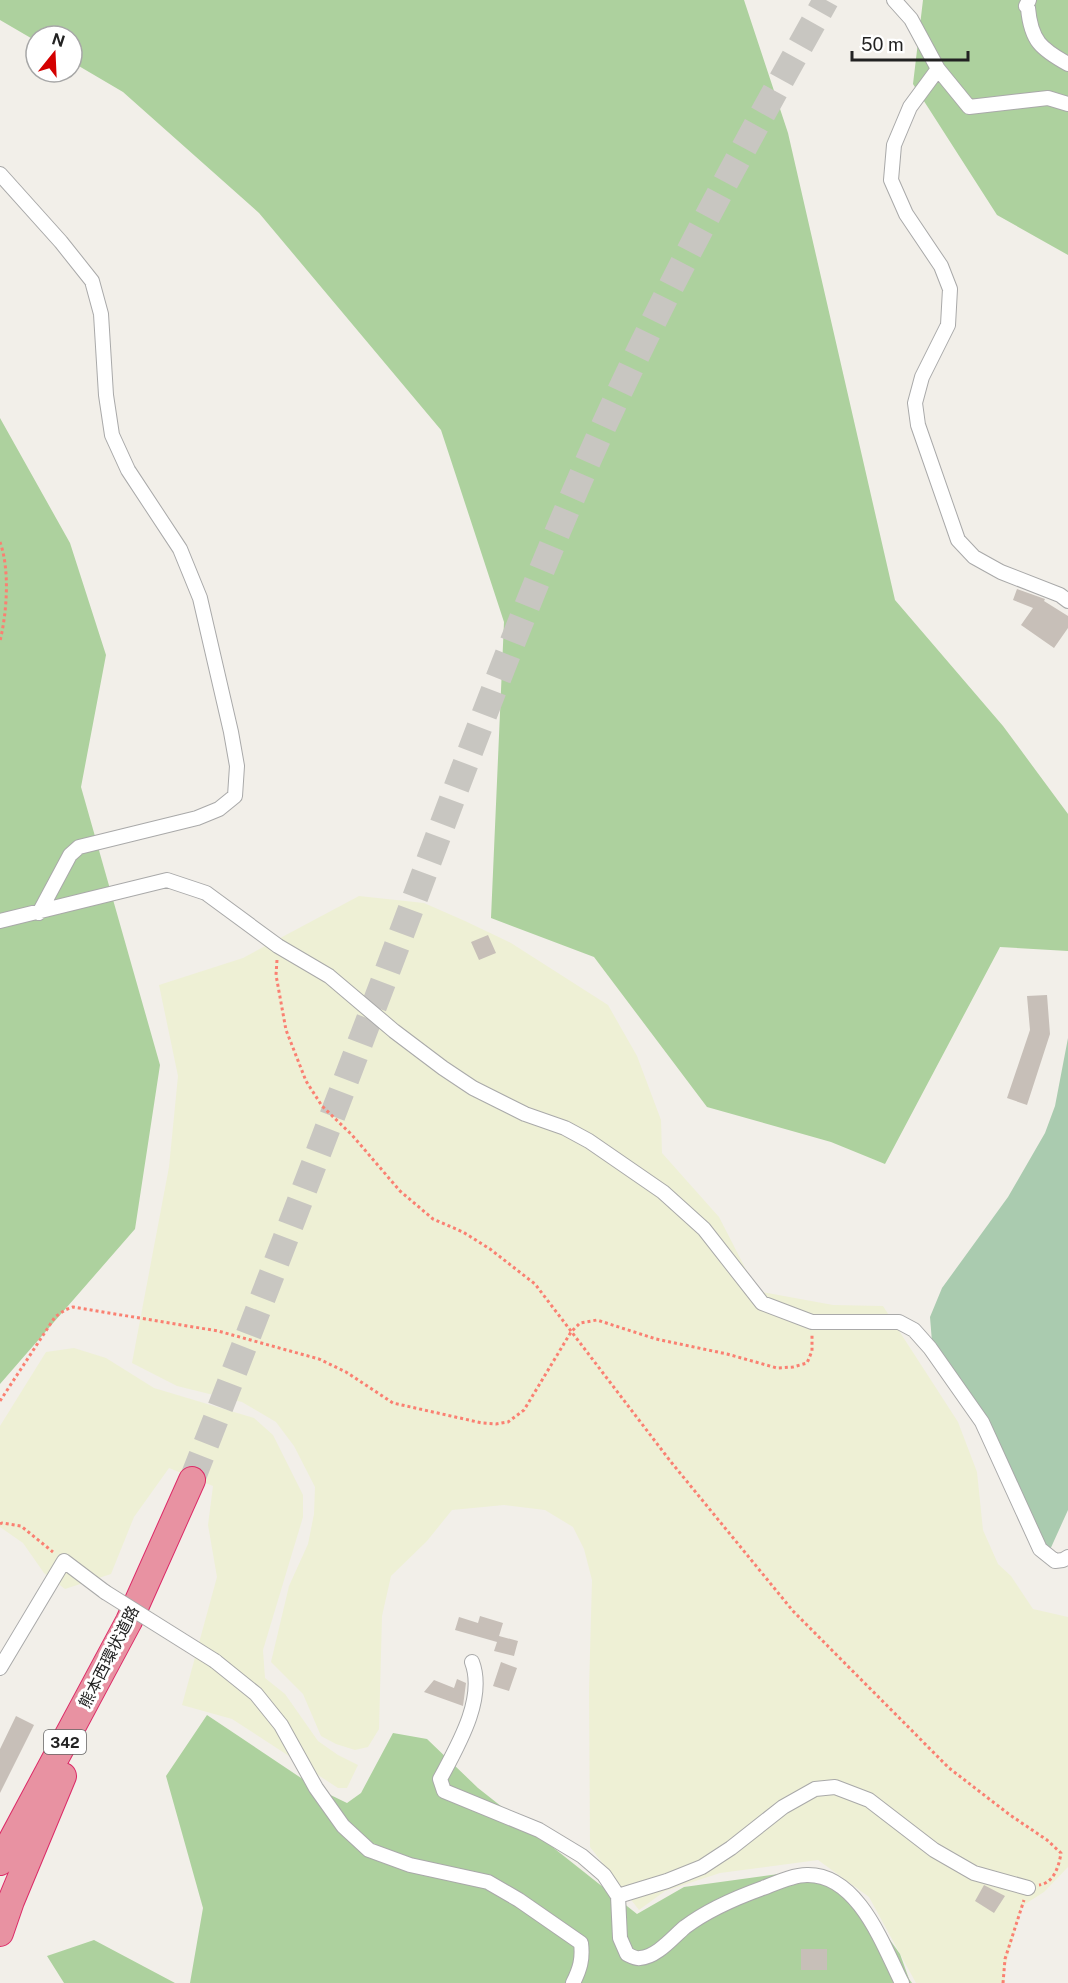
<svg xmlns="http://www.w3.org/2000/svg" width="1068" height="1983" font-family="'Public Sans','Noto Sans JP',sans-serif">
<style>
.farmland{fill:#eef0d5}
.forest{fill:#add19e}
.cemetery{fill:#aacbaf}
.building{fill:#c7bfb8}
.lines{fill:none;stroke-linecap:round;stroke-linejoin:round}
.motorway-tunnel{stroke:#c8c6c1;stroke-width:26;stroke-dasharray:26 13;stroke-linecap:butt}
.minor-casing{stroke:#a9a9a9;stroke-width:16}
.motorway-casing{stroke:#dc2a67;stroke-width:28}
.path{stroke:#fa8072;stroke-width:3;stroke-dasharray:3 3;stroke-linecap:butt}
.minor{stroke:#fff;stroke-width:14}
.motorway{stroke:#e892a2;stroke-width:26}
.minor-bridge-casing{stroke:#a9a9a9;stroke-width:16;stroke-linecap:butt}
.minor-bridge{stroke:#fff;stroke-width:14}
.labels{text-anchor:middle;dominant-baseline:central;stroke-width:6;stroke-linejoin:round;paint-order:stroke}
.shield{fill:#fff;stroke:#646464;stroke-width:1.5}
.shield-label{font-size:15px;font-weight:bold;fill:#222}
.street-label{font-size:16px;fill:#222;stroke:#fff}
</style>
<rect width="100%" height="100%" fill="#f2efe9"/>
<path class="farmland" d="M359,896l65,7 41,18 46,22 97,62 29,51 24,64 1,33 57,64 38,74 76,14 50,1 75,116 19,50 6,58 15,34 13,12 22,33 35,8v250l-24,25 -22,14 -18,66 1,11h-89l-47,-86 -51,-37 -98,13 -55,18 -26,19 -49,-63 -1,-158 3,-109 -8,-31 -11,-22 -28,-17 -41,-5 -52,5 -25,31 -36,35 -9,40 -3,113 -11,18 -13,3 -19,-6 -15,-8 -18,-42 -32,-32 18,-76 19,-42 6,-30 1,-27 -21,-41 -18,-24 -34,-20 -65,-16 -45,-23 37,-196 9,-91 -19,-91 84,-27z
M74,1348l32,10 48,30 100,30 19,17 30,60v22l-40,133 2,28 20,16 33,47 20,14 20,10 -11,23h-9l-106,-69 -50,-14 35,-128 -9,-52 5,-39 -44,-18 -35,49 -23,57 -46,15 -21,-16 -21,-30 -23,-16v-101l46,-74z"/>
<path class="forest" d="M0,0h744l44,133 107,467 108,126 65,88v137l-68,-4 -115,217 -54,-22 -124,-35 -113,-150 -103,-39 13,-296 -63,-192 -182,-217 -136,-121 -51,-30v-26h-36v5l-36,-21z
M923,0h145v255l-71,-40 -84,-131z
M0,418l70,125 36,112 -25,132 79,278 -25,164 -135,155z
M207,1715l109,73 31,15 14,-10 32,-60 34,6 51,49 159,126 47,-27 132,-18 24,12 23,21 37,52 9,25 3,4h-722l13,-75 -37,-132z
M94,1940l81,43h-111l-17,-27z"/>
<path class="cemetery" d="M1068,1038v472l-19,42 -117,-210 -2,-25 12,-29 66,-91 37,-64 10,-27z"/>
<path class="building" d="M1017,589l28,10 -1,2 24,15v12l-14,20 -33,-23 12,-17 -20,-8z
M488,935l8,18 -17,7 -8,-18z
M1047,995l3,39 -23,71 -20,-7 23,-68 -3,-34z
M480,1616l23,7 -4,13 19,5 -4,15 -20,-5 3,-9 -42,-12 4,-13 19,6z
M501,1662l16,6 -8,23 -16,-5z
M457,1679l9,4 -3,23 -39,-14 10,-12 20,8z
M16,1716l18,9 -34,68v-44z
M984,1885l21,11 -11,17 -19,-12z
M801,1949h26v21h-26z"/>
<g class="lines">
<path class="motorway-tunnel" d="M192,1480c71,-181 140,-363 209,-545 55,-146 109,-293 171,-437 73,-172 163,-336 254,-498"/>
<g class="minor-casing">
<path id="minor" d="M894,0l17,19 27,50 31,38 79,-9 20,6
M1029,0l-3,6 2,2c3,33 13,41 40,56
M938,69l-28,38 -16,38 -3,35 15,34 35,52 9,23 -2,36 -26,52 -7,26 3,22 40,115 16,17 27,15 59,23 8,6
M0,174l61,68 31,39 9,33 5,81 6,40 16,35 52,79 20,49 31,134 6,34 -2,30 -16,13 -22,9 -118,29 -9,8 -31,58
M0,921l167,-41 39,13 72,53 51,30 65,55 49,37 30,20 52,26 40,14 24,13 74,51 41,37 58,74 50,19h87l15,8 16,18 52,74 58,127 15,12 8,-1 5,-3
M215,1661l41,33 25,31 35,63 27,38 26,24 41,15 78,17 31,18 62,43c2,16 -1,26 -8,40
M472,1662c14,37 -15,85 -32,117l4,12 95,39 43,26 22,19 14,21 2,42 7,16c4,2 9,5 13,4 17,-1 33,-21 45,-31 24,-18 50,-29 78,-39 13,-5 30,-13 44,-13 51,-1 76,70 95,108
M0,1668l64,-107 41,31
M618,1896l49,-15 35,-14 29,-19 52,-41 32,-18 20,-2 34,13 65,50 40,23 54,15"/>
</g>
<g class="motorway-casing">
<path id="motorway" d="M0,1862l129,-241 63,-141
M0,1933l11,-32 52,-125"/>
</g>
<path class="path" d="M0,542c10,28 7,70 0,99
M277,960l-1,15 10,55 20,51 16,25 30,29 48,56 33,28 30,13 27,17 45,35 136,178 122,149 156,157 61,47 37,25 14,13c-2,13 -7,30 -22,32
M0,1401l55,-84 10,-7 8,-3 145,24 101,28 27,13 47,31 89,20 14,1 12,-2 16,-12 47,-78 9,-9 17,-3 59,19 71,15 50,14 16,-1 14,-4 5,-12v-17
M0,1524l2,-1 19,3 32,26
M1003,1983l2,-24 19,-59"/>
<use href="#minor" class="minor"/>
<use href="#motorway" class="motorway"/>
<g class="minor-bridge-casing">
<path id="minor-bridge" d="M105,1592l110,69"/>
</g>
<use href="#minor-bridge" class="minor-bridge"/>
</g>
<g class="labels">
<rect class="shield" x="44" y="1730" width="42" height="24" rx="4.5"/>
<g class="shield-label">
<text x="65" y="1742">342</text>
</g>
<g class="street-label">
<text transform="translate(109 1657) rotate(-63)">熊本西環状道路</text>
</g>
</g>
<g transform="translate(54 54) rotate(18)"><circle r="28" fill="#ffffff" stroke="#a7a7a7" stroke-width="1.5"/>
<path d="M0-4.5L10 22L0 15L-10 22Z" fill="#d40000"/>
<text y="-9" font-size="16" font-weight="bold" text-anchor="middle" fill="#222222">N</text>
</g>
<path d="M852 51v9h116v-9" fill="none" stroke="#222222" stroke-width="3"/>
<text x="861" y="51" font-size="18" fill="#222222" stroke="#ffffff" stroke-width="4.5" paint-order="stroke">50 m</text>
</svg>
